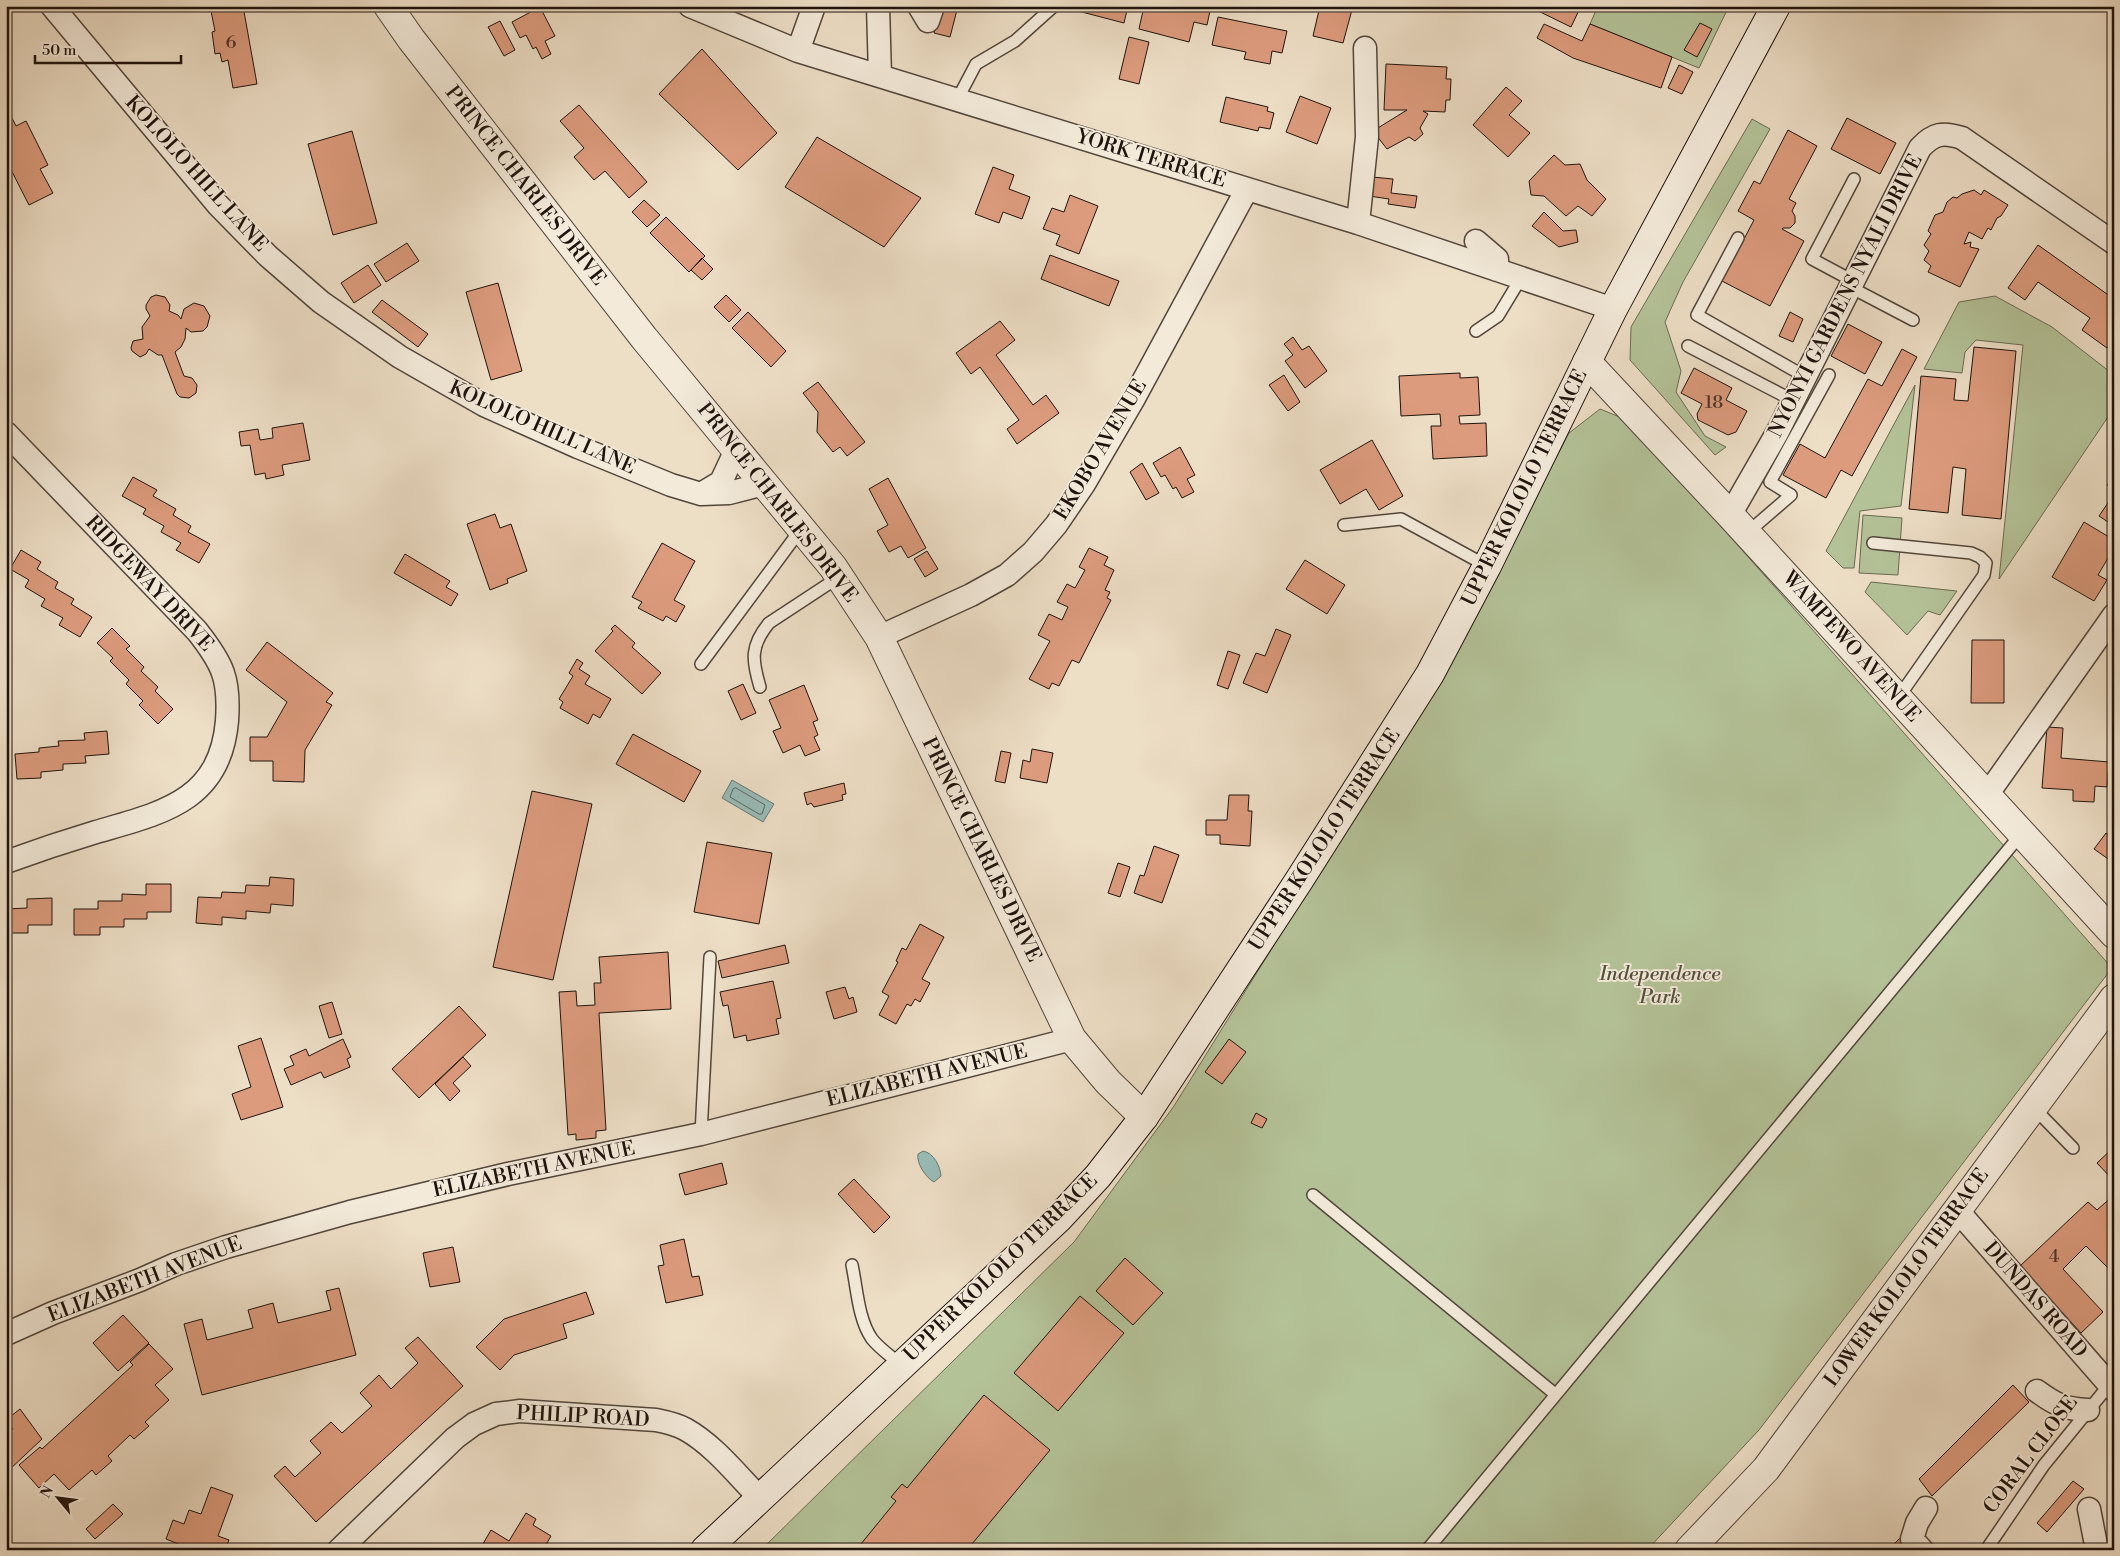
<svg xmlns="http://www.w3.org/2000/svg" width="2120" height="1556" font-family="'Libre Bodoni',serif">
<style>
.green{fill:#b4c298;stroke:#6a6a53}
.water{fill:#99bcb8;stroke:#687874}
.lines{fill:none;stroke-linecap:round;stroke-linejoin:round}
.shore{stroke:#5c6863;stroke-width:1}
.building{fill:#dc9b7d;stroke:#1f130e}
.service-casing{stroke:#52463c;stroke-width:14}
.minor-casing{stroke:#52463c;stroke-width:25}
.tertiary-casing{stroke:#52463c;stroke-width:30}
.secondary-casing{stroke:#1f130e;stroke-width:30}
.service{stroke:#f3eada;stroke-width:11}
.minor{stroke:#f3eada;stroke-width:22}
.tertiary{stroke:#f3eada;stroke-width:28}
.secondary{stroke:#f3eada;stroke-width:28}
.labels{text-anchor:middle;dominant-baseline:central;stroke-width:4;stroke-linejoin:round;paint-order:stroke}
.number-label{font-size:18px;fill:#4e352a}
.street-label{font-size:20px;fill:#1f130e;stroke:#f3eada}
.park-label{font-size:20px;font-style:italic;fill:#53503e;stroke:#f3eada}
</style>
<rect width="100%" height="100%" fill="#eddec6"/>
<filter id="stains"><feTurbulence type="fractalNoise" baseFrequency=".004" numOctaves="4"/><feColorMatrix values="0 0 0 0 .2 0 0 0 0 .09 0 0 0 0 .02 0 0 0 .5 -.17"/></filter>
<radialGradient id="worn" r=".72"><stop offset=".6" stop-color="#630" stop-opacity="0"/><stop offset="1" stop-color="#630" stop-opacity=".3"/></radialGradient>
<path class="green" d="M1598,6h131l-30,62 -109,-44z
M1752,119l18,10 -87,153 -18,40 16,49 -5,21 29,44 21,11 -11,8 -85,-95 1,-33z
M1995,296l57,31 62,48v33l-115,171 24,-234 -47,-5 -11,12 -3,21 -38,-4 35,-67z
M1915,385l-14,121 -41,5 -6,57h-11l-17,-17z
M1600,409l27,11 485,548 -353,462 -112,120h-886l313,-308 100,-136 123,-198 176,-293 96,-182z
M1863,515l39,3 -4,57 -39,-2z
M1871,582l86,9 -17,24 -12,-4 -21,24 -42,-43z"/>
<path class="water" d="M732,780l42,24 -11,18 -41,-24z
M923,1151c11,2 17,15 18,25l-7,6c-8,-4 -18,-19 -16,-28z"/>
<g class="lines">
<path class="shore" d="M736,788l29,17 -3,9h-3l-29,-17 3,-8z"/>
</g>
<path class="building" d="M210,6h33l14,78 -24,4 -5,-28 -6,2 -2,-9 -5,1 -3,-22 3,-1z
M941,6h17l-8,31 -16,-4z
M1079,6h49l-4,17 -46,-12z
M1144,6h20l12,3 1,-3h34l-4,19 -13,-3 -5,20 -50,-13z
M1320,6h33l-10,37 -30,-7z
M1528,6h53l-10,21z
M540,7l15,29 -10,5 6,13 -9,5 -6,-12 -3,2 -7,-14 -6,3 -8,-16z
M1218,17l69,14 -5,22 -10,-2 -2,13 -26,-5 2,-7 -34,-7z
M500,21l15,29 -11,6 -16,-29z
M1700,23l12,6 -15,28 -13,-7z
M1544,24l38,17 8,-17 82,33 -11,31 -88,-30 -36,-20z
M1129,37l20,5 -10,42 -20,-5z
M702,49l75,84 -39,37 -79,-76z
M1386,64l61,3 -1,12h5l-1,21h-4l-1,12 -22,-1 5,3 -8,14 3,6 -8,7 -6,-4 -22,12 -14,-18 34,-21h-23z
M1679,65l14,7 -11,22 -14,-6z
M1506,87l16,14 -13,14 21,18 -22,24 -35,-32z
M1300,96l31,12 -14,36 -31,-12z
M1226,97l42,10 -1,4 7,2 -4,16 -11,-2 -1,4 -38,-9z
M579,105l68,77 -18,16 -24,-27 -11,9 -20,-23 10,-9 -24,-27z
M9,112l7,14 10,-5 22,44 -8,4 13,24 -24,12 -23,-45v-47z
M1847,118l49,25 -16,31 -49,-25z
M1788,130l29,16 -28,53 7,4 -4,8 3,5v7l-5,5h-7l-1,1 22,12 -34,65 -48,-25 32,-61 -16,-9 16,-30 6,3z
M352,131l25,92 -44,12 -25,-91z
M817,137l104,61 -37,49 -99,-60z
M1554,155l11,10 15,-1 7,16 19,19 -14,17 -14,-10 -12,10 -22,-20 -13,-1 -2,-14z
M993,167l21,8 -5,14 21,8 -8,22 -19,-7 -4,11 -24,-9z
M1372,177l21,2 -2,14 26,3 -2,12 -27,-4 1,-5 -20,-3z
M1974,190l7,5 3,-5 24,15 -7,11 -4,2 -6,12 -3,-2 -6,11 -13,-7 -5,12 7,-2 -1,5 9,2 -19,38 -32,-15 3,-6 -7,-6 5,-9 -5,-6 7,-11 -3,-3 7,-16 8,-3 4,-10 6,-5 4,1 5,-4z
M1070,195l28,11 -19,48 -23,-9 4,-10 -17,-6 9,-21 12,4z
M644,200l16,15 -13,12 -15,-15z
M1544,212l19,19 13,-1 2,12 -19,5 -27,-21z
M666,217l39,39 -16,16 -39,-39z
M407,243l12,18 -33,21 -12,-18z
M2038,245l76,54v39l-7,10 -25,-18 8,-12 -52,-36 -13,18 -17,-12z
M1050,255l69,26 -10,25 -68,-27z
M702,258l11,11 -11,11 -11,-10z
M368,265l13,20 -27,18 -13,-20z
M498,283l24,88 -31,9 -25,-88z
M156,295l9,2 5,8 -1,6 9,4 3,4 3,-10 10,-6 10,3 6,10 -3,11 -4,4 -12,1 -5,-4 -1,11 -4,8 -6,5 9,24 8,2 5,7 -1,8 -7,5 -9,-1 -3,-3 -15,-39h-4l-9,-6 -3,5 -6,3 -8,-6 -1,-3 2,-7 10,-2 -1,-12 8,-11 -4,-7v-4l5,-8z
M726,295l15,15 -12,12 -15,-15z
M382,300l46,34 -10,13 -46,-35z
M748,312l38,39 -15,16 -39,-39z
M1790,312l13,7 -10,23 -14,-6z
M1000,321l15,19 -19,15 37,50 13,-10 13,18 -42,31 -10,-15 12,-9 -39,-53 -9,7 -15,-21z
M1848,324l34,18 -17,32 -34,-18z
M1293,337l9,13 7,-4 18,25 -22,17 -20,-27 8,-6 -9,-11z
M1974,347l42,4 -15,168 -39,-4 4,-46 -13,-2 -5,46 -39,-4 12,-133 35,3 -2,21 14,1z
M1902,349l15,8 -65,119 -11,-6 -15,28 -43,-23 17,-31 25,14 43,-79 14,7z
M1694,368l38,20 -6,12 21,11 -11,21 -8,3 -30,-15 -1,-6 5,-10 -21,-11z
M1460,373v5l18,-1 2,38 -21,1 1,8 26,-1 1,33 -54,3 -2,-33h10l-1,-12 -39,2 -2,-40z
M1284,375l16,27 -12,9 -19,-26z
M818,382l47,60 -18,14 -7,-9 -7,5 -16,-20 1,-20 -15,-19z
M303,423l7,37 -28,5 2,10 -18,4 -1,-6 -10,2 -5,-30 -9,1 -2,-14 19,-3 2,11 13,-2 -1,-10z
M1372,440l31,56 -24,14 -13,-21 -26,15 -20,-34z
M1180,447l15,28 -8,4 7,13 -12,6 -6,-11 -3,2 -8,-14 -4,2 -8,-14z
M1142,463l17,30 -13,7 -16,-28z
M2114,476v14l-7,-5z
M133,477l24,13 -4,6 23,13 -3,6 18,11 -3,6 22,12 -11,19 -23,-13 5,-7 -20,-11 3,-6 -21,-12 3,-5 -24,-13z
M888,478l38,70 -18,10 -7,-12 -12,6 -12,-21 11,-6 -19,-36z
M2114,494v32l-15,-10z
M495,514l5,14 11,-4 16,47 -20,8 1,4 -18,7 -23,-66z
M6,515l6,4 -6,7z
M2084,522l30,18v8l-16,27 9,5 -13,21 -42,-24z
M662,543l33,18 -21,39 11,6 -9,16 -10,-6 -3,5 -25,-13 4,-6 -10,-5z
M1089,548l19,9 -4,8 10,5 -9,20 5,2 -3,6 4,2 -32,63 -7,-3 -13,26 -7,-3 -3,6 -20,-10 21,-38 -12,-6 11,-21 13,6 6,-13 -11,-5 10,-18 8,4 10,-18 -6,-3z
M21,550l20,12 -4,7 21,13 -3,6 19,11 -3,5 21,13 -12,20 -21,-12 4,-7 -22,-12 4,-7 -20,-12 4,-7 -19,-11z
M927,551l11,18 -13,8 -11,-18z
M405,554l45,27 -4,6 12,7 -7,12 -57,-33z
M1305,560l40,25 -18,29 -41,-25z
M615,625l20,18 -3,4 29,26 -19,21 -47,-43 18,-20 -2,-2z
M112,628l18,18 -4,3 18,18 -3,4 17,16 -3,4 18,18 -15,15 -19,-19 4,-4 -17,-17 3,-4 -19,-19 3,-3 -16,-15z
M1276,629l15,6 -24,58 -24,-10 13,-30 9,3z
M1972,640h32v63h-33z
M267,642l66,51 -7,9 6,3 -27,45 -1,32 -31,-1v-20h-23v-24h17l20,-35 -41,-32z
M1228,651l12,4 -12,34 -11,-4z
M577,659l6,4 -4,6 11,7 -5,8 26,15 -11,19 -7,-4 -5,10 -28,-16 3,-6 -4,-3 14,-23 -4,-3z
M743,684l13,29 -15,7 -13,-29z
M804,685l14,35 -5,2 5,13 -4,2 6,13 -15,6 -5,-11 -17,8 -10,-22 8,-3 -12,-28z
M2114,686v10l-5,-3z
M2047,727l16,1 -2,30 48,4 -2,25 -12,-1 -1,16 -21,-1v-11l-31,-2z
M107,731l2,23 -24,2 1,7 -23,1v6l-22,2v6l-24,1 -2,-25 24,-2v-4l20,-2 -1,-5 27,-1 -1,-7z
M633,734l68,37 -17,31 -68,-38z
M1032,749l21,4 -6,30 -27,-5 3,-18 7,2z
M1001,751l10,2 -6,30 -10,-2z
M844,783l2,11 -4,1 1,5 -29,7 -3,-4 -4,2 -3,-12z
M532,791l60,13 -39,176 -60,-13z
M1229,795h20l-1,16h4l-2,35 -30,-2v-9h-14v-15h21z
M2114,827v36l-20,-14 12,-16 2,2z
M707,842l65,11 -13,71 -65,-12z
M1154,846l25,9 -17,48 -28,-10 6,-18 4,1z
M1118,863l12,4 -10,30 -12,-4z
M270,877l24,2 -1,27 -22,-2 -1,9 -24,-2v8l-24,-2v8l-26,-2 2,-26 23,1 1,-6 23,1 1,-8 23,1z
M146,884h25v28h-24v7h-23v8h-24v8h-26v-26h24v-8h24v-7l24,1z
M52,898v27h-24v8h-22v-24l21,-1v-9z
M920,924l24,13 -22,42 8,4 -10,19 -5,-3 -4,7 -4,-2 -11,20 -17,-9 10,-19 -7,-4 16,-30 -2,-1 6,-13 4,2z
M785,945l4,18 -67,15 -4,-17z
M668,952l3,57 -72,4 7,117 -10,1v7l-20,2v-6l-8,1 -9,-143 17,-1 1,15 18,-1 -1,-22h7l-2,-26z
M773,981l8,37 -5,1 3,15 -32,7 -1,-6 -12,3 -6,-33 -5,1 -3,-14z
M845,987l4,12 4,-2 4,15 -23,7 -8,-27z
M332,1002l10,32 -13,4 -10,-32z
M459,1006l27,29 -67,63 -27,-29z
M261,1038l22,69 -42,13 -9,-26 19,-7 -13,-41z
M343,1039l8,18 -4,2 3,8 -26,11 -3,-6 -30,13 -7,-16 10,-4 -4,-9 16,-7 3,7z
M1229,1039l17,13 -24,32 -17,-12z
M463,1057l8,9 -18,17 7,8 -10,10 -15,-17z
M1256,1113l11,6 -5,9 -11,-5z
M2114,1147v34l-17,-18z
M722,1163l5,21 -42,11 -6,-21z
M854,1179l36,38 -16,16 -36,-39z
M2114,1195v25l-3,3 3,3v48l-28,-28 -23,23 40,43 -22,21 -61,-67 68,-64 9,8z
M684,1239l8,38 7,-1 4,19 -37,8 -8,-37 6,-1 -4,-20z
M453,1247l7,35 -30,5 -7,-34z
M1125,1258l38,35 -30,32 -37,-34z
M339,1288l17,67 -154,40 -18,-71 18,-5 5,21 46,-12 -5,-18 25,-7 5,20 53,-13 -5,-19z
M586,1292l8,22 -31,10 4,14 -53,17 -14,15 -24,-23 28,-28z
M1080,1296l44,37 -66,78 -44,-38z
M123,1315l26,28 -31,28 -25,-28z
M418,1337l45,49 -147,136 -42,-46 11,-10 10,11 26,-24 -11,-12 21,-19 11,11 30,-27 -12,-13 19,-18 12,14 27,-26 -13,-15z
M149,1344l24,25 -18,16 14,15 -24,22 4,4 -15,13 -4,-4 -22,21 4,5 -16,14 -4,-5 -23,20 -15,-16 -15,14 -20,-23 21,-18 2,2 91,-84 -3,-3z
M2013,1385l16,17 -97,94 -13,-17z
M984,1395l66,55 -83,100h-111l40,-49 -5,-4 11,-13 5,4z
M20,1409l22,30 -34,32 -2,-2v-35l7,-5 -7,-9z
M2073,1481l11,8 -37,43 -10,-9z
M211,1487l22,8 -15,41 11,4 -4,10h-32l-27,-11 7,-19 11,4 5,-14 12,4z
M113,1504l10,10 -28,25 -9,-10z
M526,1513l10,6 -3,6 18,11 -8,14 -63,-1 11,-19 18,11z
M1901,1537l13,13h-26z"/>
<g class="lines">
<g class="service-casing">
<path id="service" d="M957,100l19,-36 39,-23 39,-35
M1738,238l-41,77 109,62
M1853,281l-41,-22 42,-80
M1850,287l63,33
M1476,331l22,-15 23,-38
M1688,346l106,55
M1344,525l57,-6 86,47
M1747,533l44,-38 -21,-13 59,-107
M1873,543l98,10 9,4 6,6 -2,12 -86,123
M701,664l100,-135
M760,687c-8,-27 -10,-41 9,-64l70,-46
M2033,1107l40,41
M701,1134l9,-177
M1313,1195l242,199
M852,1265c5,23 6,54 20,74 8,10 20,18 29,26
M1427,1550l595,-717
M1986,1550l58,-85 65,-80"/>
</g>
<g class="minor-casing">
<path id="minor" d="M52,6l166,199 50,51 53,46 79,55 84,48 94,42 93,38 30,9 28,-1 35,-9
M690,6l108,45 560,172 255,86
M878,6l2,70
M919,6l9,15 5,-15
M798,51l16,-45
M1358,223l9,-86 -2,-89
M1476,241l21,18v11
M6,433l191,198c26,33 33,48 30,90 -7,81 -66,92 -131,111 -30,9 -60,19 -90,30
M701,494l20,-12 15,-32
M1730,515l47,-82 143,-285c14,-15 23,-16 42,-10l152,105
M879,637l92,-42 36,-20 26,-23 23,-27 28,-41 49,-84 114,-211
M1987,795l127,-180
M1957,1210l157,180
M6,1334l47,-21 87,-33 36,-16 50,-17 124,-35 158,-38 193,-40 371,-95
M2037,1391c19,14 28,18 51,19
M2089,1509l8,41
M339,1550l116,-112 19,-14 22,-10 24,-3 136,9c10,2 20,4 29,9 29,16 52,46 75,69
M1922,1550l-10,-11 5,-16 9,-15"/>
</g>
<g class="tertiary-casing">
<path id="tertiary" d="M388,6l23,33 233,299 189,229 46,70 193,402 36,43 36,35
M1587,362l143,153 384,419
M1689,1550l77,-81 348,-471"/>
</g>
<g class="secondary-casing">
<path id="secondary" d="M705,1550l354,-332 39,-42 46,-59 154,-235 132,-208 57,-108 126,-257 163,-303"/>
</g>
<use href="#service" class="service"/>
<use href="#minor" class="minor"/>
<use href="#tertiary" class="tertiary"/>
<use href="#secondary" class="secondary"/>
</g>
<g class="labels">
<g class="number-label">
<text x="231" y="42">6</text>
<text x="1714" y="402">18</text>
<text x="2054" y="1256">4</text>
</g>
<g class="street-label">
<text transform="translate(1151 159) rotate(17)">YORK TERRACE</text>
<text transform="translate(196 174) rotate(48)">KOLOLO HILL LANE</text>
<text transform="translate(525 186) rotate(52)">PRINCE CHARLES DRIVE</text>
<text transform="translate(1846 296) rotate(-63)">NYONYI GARDENS NYALI DRIVE</text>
<text transform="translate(542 428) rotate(24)">KOLOLO HILL LANE</text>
<text transform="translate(1101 450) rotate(-59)">EKOBO AVENUE</text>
<text transform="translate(1525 488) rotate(-64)">UPPER KOLOLO TERRACE</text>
<text transform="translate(777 503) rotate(52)">PRINCE CHARLES DRIVE</text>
<text transform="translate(149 584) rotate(47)">RIDGEWAY DRIVE</text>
<text transform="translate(1851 647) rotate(48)">WAMPEWO AVENUE</text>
<text transform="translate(1325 840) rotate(-57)">UPPER KOLOLO TERRACE</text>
<text transform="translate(981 850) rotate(64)">PRINCE CHARLES DRIVE</text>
<text transform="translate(927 1076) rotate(-14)">ELIZABETH AVENUE</text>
<text transform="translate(534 1170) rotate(-12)">ELIZABETH AVENUE</text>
<text transform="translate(1001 1268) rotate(-44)">UPPER KOLOLO TERRACE</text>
<text transform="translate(1907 1278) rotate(-54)">LOWER KOLOLO TERRACE</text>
<text transform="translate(145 1280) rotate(-21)">ELIZABETH AVENUE</text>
<text transform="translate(2035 1300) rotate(49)">DUNDAS ROAD</text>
<text transform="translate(583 1417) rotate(3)">PHILIP ROAD</text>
<text transform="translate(2031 1455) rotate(-53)">CORAL CLOSE</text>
</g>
<g class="park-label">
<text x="1660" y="974">Independence<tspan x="1660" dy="23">Park</tspan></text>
</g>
</g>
<rect width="2120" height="1556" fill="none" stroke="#eddec6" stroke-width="25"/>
<rect x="8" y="8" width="2105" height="1541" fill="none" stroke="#1f130e" stroke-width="2.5"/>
<rect x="12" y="12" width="2095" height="1531" fill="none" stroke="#1f130e"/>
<g transform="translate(58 1498) rotate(299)" stroke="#f3eada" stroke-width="4" paint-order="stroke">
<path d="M0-4L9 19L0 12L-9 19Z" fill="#1f130e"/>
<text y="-8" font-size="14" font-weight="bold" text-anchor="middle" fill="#1f130e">N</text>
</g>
<path d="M35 55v8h146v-8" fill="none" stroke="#1f130e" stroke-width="2.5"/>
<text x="42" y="55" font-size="15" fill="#1f130e" stroke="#f3eada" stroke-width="4" paint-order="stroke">50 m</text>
<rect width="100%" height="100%" filter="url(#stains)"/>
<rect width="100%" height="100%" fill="url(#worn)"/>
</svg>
